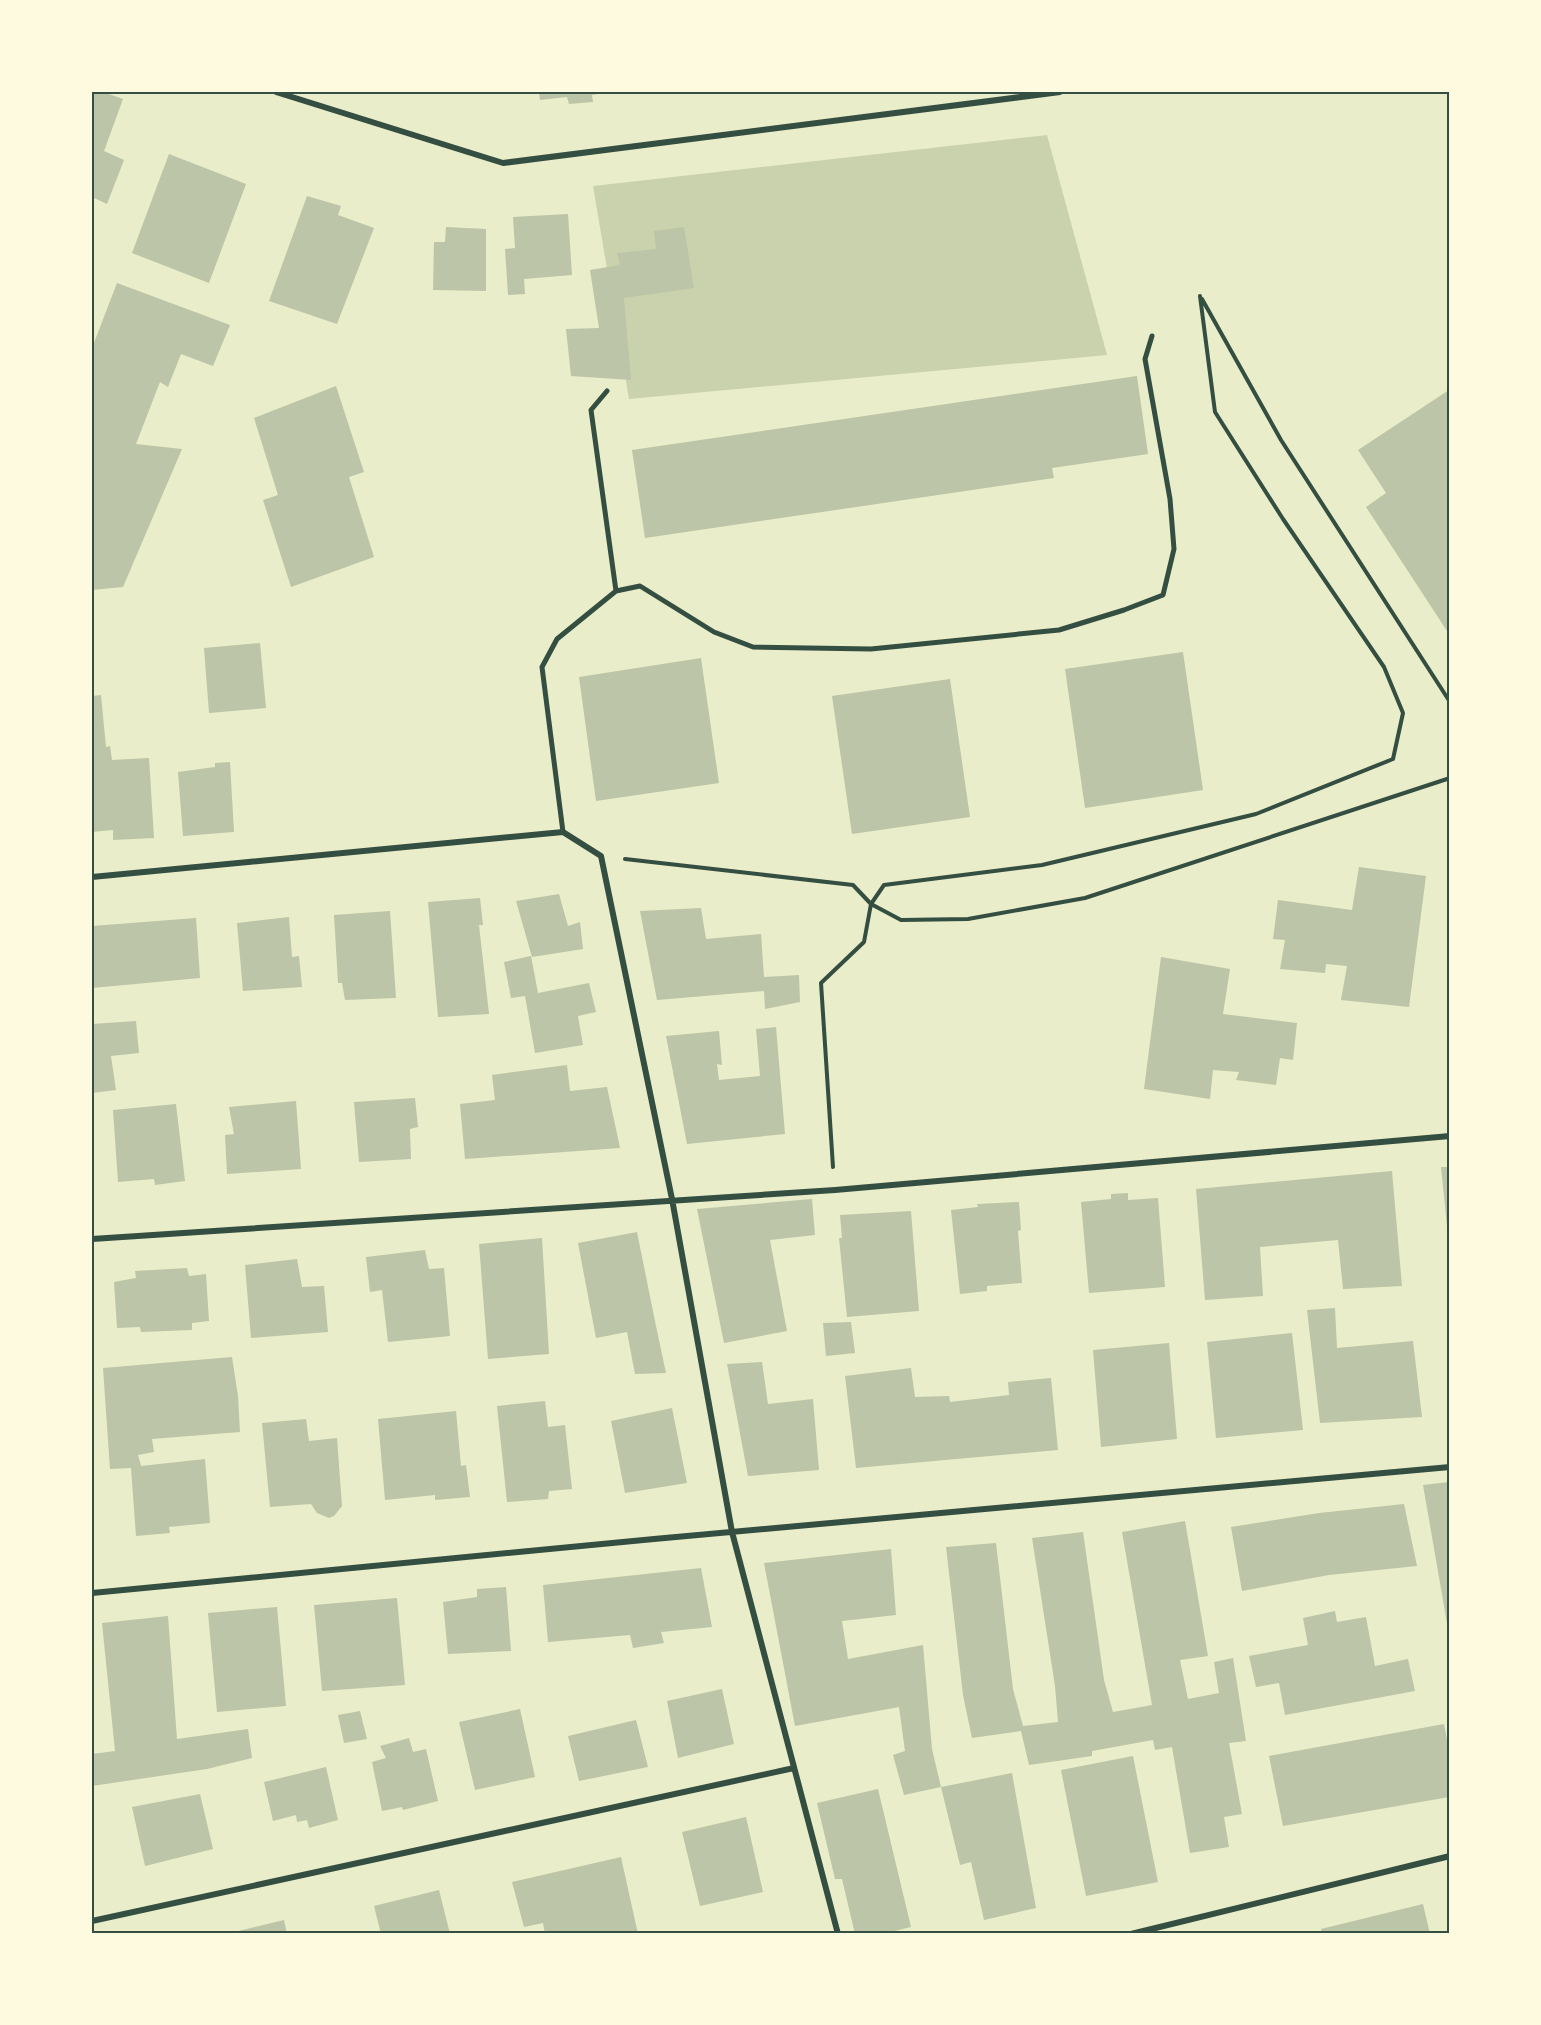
<svg xmlns="http://www.w3.org/2000/svg" width="1541" height="2025" font-family="Bitter,serif">
<style>
.green{fill:#cad2ad}
.building{fill:#bcc5a7}
.lines{fill:none;stroke-linecap:round;stroke-linejoin:round}
.path{stroke:#344e41;stroke-width:4}
.pedestrian{stroke:#344e41;stroke-width:5}
.minor{stroke:#344e41;stroke-width:6}
.neatline{fill:none;stroke:#344e41;stroke-width:2}
</style>
<rect width="100%" height="100%" fill="#e9edc9"/>
<path class="green" d="M1047,135l60,220 -478,44 -36,-213z"/>
<path class="building" d="M92,92h11l20,7 -19,52 20,9 -17,44 -15,-7z
M539,92h65v1l-12,2 1,7 -24,2 -2,-7 -27,3z
M169,154l77,30 -37,99 -77,-30z
M307,196l34,10 -3,9 36,13 -37,96 -68,-23z
M568,214l4,61 -48,4 1,15 -17,1 -3,-46 10,-1 -2,-31z
M446,227l40,2v62l-53,-1 1,-48h11z
M684,227l10,61 -70,10 7,82 -60,-4 -5,-47 33,-1 -9,-58 30,-5 -3,-12 39,-4 -2,-18z
M117,283l113,42 -17,41 -32,-12 -13,33 -8,-5 -24,62 46,5 -59,138 -31,3v-242z
M1137,376l11,78 -96,14 2,10 -409,60 -13,-88z
M336,386l28,86 -15,5 25,80 -83,30 -28,-87 15,-5 -24,-77z
M1449,390v244l-83,-127 20,-14 -28,-43z
M260,643l6,65 -57,5 -5,-65z
M1183,652l20,138 -118,18 -20,-139z
M701,658l18,125 -123,18 -17,-124z
M950,679l20,138 -118,17 -20,-138z
M101,695l5,52 4,-1 2,14 37,-2 5,80 -41,2v-10l-21,2v-136z
M230,762l4,70 -51,4 -5,-64 37,-5v-4z
M1359,867l67,9 -17,131 -68,-7 6,-34 -21,-2 -1,9 -45,-4 5,-29 -12,-1 5,-39 74,10z
M559,894l9,32 12,-4 3,27 -51,8 -16,-56z
M480,898l3,27h-4l10,89 -51,3 -10,-115z
M701,908l5,31 55,-5 3,43 35,-2 1,27 -35,7 -1,-18 -107,9 -17,-89z
M390,911l6,87 -51,2 -3,-17h-4l-4,-68z
M289,917l3,40 7,-1 3,31 -59,4 -6,-68z
M196,918l4,60 -108,10v-62z
M531,956l7,37 51,-10 7,29 -18,4 5,29 -48,8 -10,-57 -14,2 -7,-36z
M1161,957l69,12 -7,45 74,9 -4,37 -13,-2 -4,27 -40,-5 3,-8 -26,-2 -3,29 -66,-10z
M136,1021l3,32 -28,3 5,34 -24,3v-69z
M776,1027l9,107 -98,10 -21,-108 53,-5 3,34 -5,-1 2,16 41,-4 -4,-47z
M567,1065l3,26 37,-4 13,61 -155,11 -5,-55 35,-4 -3,-25z
M415,1098l3,29 -8,2 1,30 -52,3 -5,-60z
M296,1101l5,68 -74,5 -2,-39 9,-1 -5,-27z
M176,1104l9,77 -30,4 -1,-6 -36,3 -5,-72z
M1441,1167h8v69h-1z
M1392,1171l10,115 -59,3 -5,-49 -78,7 3,49 -58,4 -9,-111z
M1128,1193v7l30,-2 7,89 -76,6 -8,-91 30,-3v-5z
M812,1199l3,36 -45,5 17,91 -63,12 -27,-134z
M1019,1202l2,28 -3,1 4,52 -35,3v5l-27,3 -9,-84 27,-3 -1,-3z
M911,1211l8,100 -72,6 -8,-79h3l-2,-23z
M637,1232l19,94 10,47 -31,1 -8,-42 -31,6 -18,-95z
M542,1238l7,116 -61,5 -9,-115z
M425,1250l4,19 15,-1 6,68 -62,6 -6,-52 -12,2 -4,-35z
M297,1259l5,28 22,-1 4,46 -77,6 -6,-73z
M187,1268l2,8 17,-2 3,47 -17,2v7l-51,2 -1,-5 -23,1 -3,-46 22,-4 -1,-7z
M1335,1308l2,40 76,-7 9,76 -102,6 -13,-113z
M851,1322l4,31 -29,3 -3,-33z
M1292,1333l11,97 -87,8 -9,-96z
M1169,1343l8,96 -76,8 -8,-97z
M232,1357l6,39 2,36 -88,7 2,13 -16,3 3,11 64,-7 5,64 -41,4 1,6 -34,3 -5,-68 -21,1 -7,-101z
M762,1362l6,42 45,-5 6,71 -71,6 -21,-112z
M911,1368l4,29 34,-1 1,6 59,-7 -1,-13 43,-4 7,72 -202,18 -11,-92z
M545,1401l3,26 17,-2 7,64 -23,2 -1,8 -41,3 -10,-96z
M672,1408l15,75 -62,10 -14,-72z
M456,1411l5,55 5,-1 4,32 -35,3v-5l-50,5 -7,-81z
M306,1419l3,22 28,-3 5,68 -8,10 -5,2 -12,-5 -6,-9 -41,3 -8,-84z
M1449,1482v147h-1l-25,-144z
M1404,1504l13,62 -88,9 -87,16 -11,-64 88,-14z
M1185,1521l23,135 -28,4 8,39 31,-6 -5,-31 19,-4 13,83 -17,2 13,71 -18,3 5,30 -39,6 -18,-106 -17,3 -2,-10 -61,11v5l-63,9 -8,-34 -49,7 -9,-43 -17,-148 50,-4 17,146 10,37 35,-4 -3,-36 -23,-148 51,-6 21,148 9,32 39,-7 -30,-173z
M891,1549l5,66 -54,6 6,38 75,-14 9,104 9,38 -37,8 -11,-40 12,-4 -6,-44 -104,19 -31,-163z
M701,1568l11,59 -51,5 3,11 -31,5 -3,-13 -82,7 -5,-57z
M506,1587l5,64 -63,3 -5,-52 34,-5v-8z
M397,1598l8,87 -83,6 -8,-86z
M277,1607l9,99 -69,6 -9,-99z
M1335,1611l2,11 29,-5 9,49 33,-7 7,32 -130,24 -6,-32 -23,4 -7,-31 59,-11 -5,-27z
M168,1616l9,123 71,-10 4,29 -45,11 -115,17v-32l23,-3 -13,-128z
M722,1689l12,55 -56,14 -11,-57z
M520,1709l15,68 -60,13 -16,-68z
M360,1711l7,28 -23,4 -6,-28z
M636,1720l12,47 -69,14 -11,-45z
M1444,1724l5,27v46l-166,29 -14,-70z
M409,1738l4,14 13,-3 12,52 -35,9 -1,-3 -20,4 -10,-49 14,-4 -6,-12z
M1133,1756l25,126 -72,14 -25,-126z
M326,1767l12,53 -29,8 -2,-8 -10,2 -1,-7 -23,6 -9,-39z
M1012,1773l24,135 -52,12 -13,-58 -11,3 -19,-78z
M878,1789l33,138 -29,7h-27l-13,-55h-7l-18,-76z
M200,1794l13,55 -68,17 -13,-59z
M746,1817l17,75 -63,14 -18,-74z
M621,1857l17,77h-93l-2,-11 -19,4 -12,-45z
M439,1890l11,44h-69l-7,-28z
M1423,1904l7,30h-108l-1,-5z
M284,1920l3,14h-57v-1z"/>
<g class="lines">
<path class="path" d="M1202,299l79,141 169,262
M625,859l228,26 18,19 30,16 67,-1 117,-21 365,-120
M833,1167l-12,-184 43,-41 7,-38 13,-19 158,-20 214,-51 137,-55 10,-46 -19,-46 -101,-148 -68,-107 -15,-116"/>
<path class="pedestrian" d="M607,391l-16,19 25,181
M563,832l-21,-165 15,-28 59,-48 24,-5 74,46 39,15 118,2 188,-19 65,-20 39,-15 11,-46 -4,-50 -25,-140 7,-23"/>
<path class="minor" d="M276,92l227,71 557,-71
M92,877l471,-45 38,24 71,343 60,333 106,402
M92,1239l743,-49 615,-54
M92,1593l562,-54 796,-72
M92,1921l702,-153
M1131,1934l319,-78"/>
</g>
<rect width="1541" height="2025" fill="none" stroke="#fefae0" stroke-width="186"/>
<rect x="93" y="93" width="1355" height="1839" class="neatline"/>
</svg>
